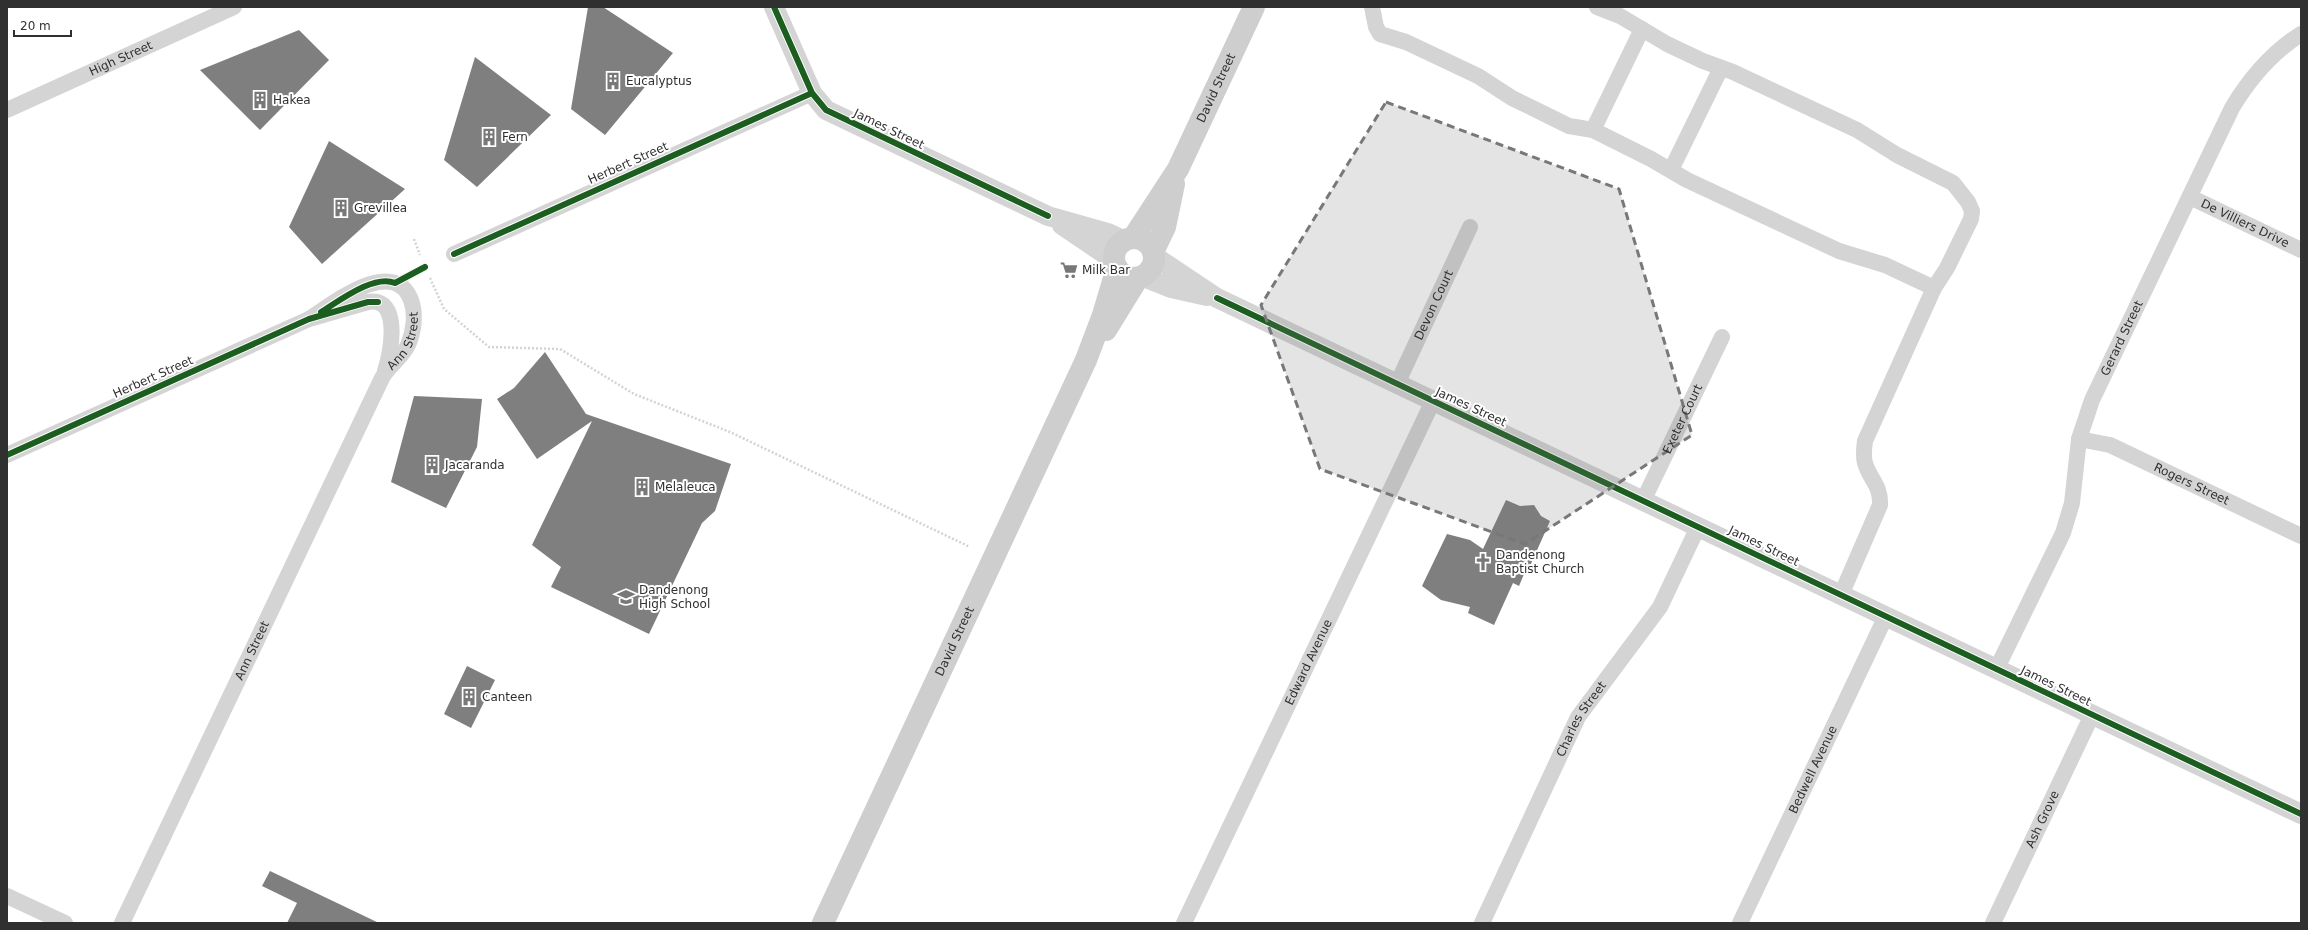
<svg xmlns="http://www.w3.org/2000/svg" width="2308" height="930" font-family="'DejaVu Sans',sans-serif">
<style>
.building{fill:#7f7f7f}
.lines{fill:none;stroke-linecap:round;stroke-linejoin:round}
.path{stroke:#d3d3d3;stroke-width:2.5;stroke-dasharray:2 2;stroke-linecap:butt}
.service{stroke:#d4d4d4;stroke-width:8}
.minor{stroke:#d4d4d4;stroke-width:16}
.tertiary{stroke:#d4d4d4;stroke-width:20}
.secondary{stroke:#cecece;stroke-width:22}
.cycleway-casing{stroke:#fff;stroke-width:8}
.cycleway{stroke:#1b5e20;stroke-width:6}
.marked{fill:#787878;fill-opacity:0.2;stroke:#787878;stroke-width:3;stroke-dasharray:8 5;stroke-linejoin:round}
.labels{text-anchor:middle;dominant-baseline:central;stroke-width:4;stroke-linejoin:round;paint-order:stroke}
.street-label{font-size:12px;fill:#303030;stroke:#fff}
.poi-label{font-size:12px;fill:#303030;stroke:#fff;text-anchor:start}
</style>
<rect width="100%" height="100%" fill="#fff"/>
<path class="building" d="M588,7h15l70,46 -68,82 -34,-26z
M299,30l30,30 -69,70 -60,-60z
M475,57l76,58 -74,72 -33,-27z
M329,141l76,48 -83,75 -33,-37z
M545,352l41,62 145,50 -16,47 -13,12 -53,111 -98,-47 10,-20 -29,-22 60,-124 -55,38 -40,-60 17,-11z
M414,396l68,3 -5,48 -31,61 -55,-26z
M1506,500l14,6 14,-1 7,11 9,5 -24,54 -2,-1 -5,12 -6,-3 -19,42 -26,-12 2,-6 -29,-7 -19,-14 25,-52 23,6 13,9z
M467,666l28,14 -24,48 -27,-14z
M270,871l109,52h-92l10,-20 -35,-17z"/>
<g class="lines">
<path class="path" d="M414,239l6,16
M430,278l14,31 45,38 71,2 74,45 96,38 240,115"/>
<path class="service" d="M395,283l30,-16"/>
<g class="minor">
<path d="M1372,7l4,20 4,7 26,8 72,34 34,22 57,28 24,4 58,29 36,21 152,71 46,14 49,23"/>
<path d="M1597,7l23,9 47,28 36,17 30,11 124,58 40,25 56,28 15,19 4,9 -1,8 -24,49 -13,20 -69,153c-1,7 -2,15 0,22 5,17 16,22 15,42l-39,90"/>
<path id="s1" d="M7,110l227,-103"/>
<path d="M1593,130l49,-101"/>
<path d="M1671,170l50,-102"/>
<path id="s2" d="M2190,197l111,53"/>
<path d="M454,254l358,-161"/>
<path id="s3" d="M1397,384l73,-157"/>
<path id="s4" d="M2079,439l31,6 191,91"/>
<path d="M7,455l302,-136 59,-17c34,-6 23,52 17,69"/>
<path id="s5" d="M1643,501l79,-164"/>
<path id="s6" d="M1996,670l67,-137 9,-30 7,-64 13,-39 140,-292c18,-30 39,-55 69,-74"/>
<path d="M7,896l58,27"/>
<path id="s7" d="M122,923l260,-545c7,-13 20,-20 26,-33 6,-14 8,-31 3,-45 -18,-45 -78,4 -102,19"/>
<path id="s8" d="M1184,923l249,-522"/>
<path id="s9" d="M1482,923l96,-206 82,-110 38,-80"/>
<path id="s10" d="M1740,923l146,-307"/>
<path id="s11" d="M1993,923l99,-208"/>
</g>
<path class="tertiary" d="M774,7l38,86 14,17 222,106 60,17 17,8
M1062,225l53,36
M1154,256l63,42 1084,516
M1141,276l30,12 36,8"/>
<g class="secondary">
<path id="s12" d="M1133,238l45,-69 76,-162"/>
<circle cx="1134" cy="258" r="20"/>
<path d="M1153,252l12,-25 9,-43"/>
<path d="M1106,330l32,-52"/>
<path id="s13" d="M823,923l263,-563 17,-45 14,-47"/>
</g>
<g class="cycleway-casing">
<path id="cycleway" d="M774,7l38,86 14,17 222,106
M454,254l358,-161
M1217,298l1084,516
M321,312c18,-11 53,-38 74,-29l30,-16
M7,455l302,-136 59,-17h10"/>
</g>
<use href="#cycleway" class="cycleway"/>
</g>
<path class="marked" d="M1386,102l233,87 73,246 -167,109 -205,-75 -59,-164z"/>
<defs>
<g id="building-bare" transform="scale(1.38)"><path d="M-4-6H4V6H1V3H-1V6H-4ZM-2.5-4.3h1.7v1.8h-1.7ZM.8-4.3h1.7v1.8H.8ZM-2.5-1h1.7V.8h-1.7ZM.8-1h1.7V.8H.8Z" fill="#787878" stroke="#fff" stroke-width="2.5" paint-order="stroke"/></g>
<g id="supermarket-bare" transform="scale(1.38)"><path d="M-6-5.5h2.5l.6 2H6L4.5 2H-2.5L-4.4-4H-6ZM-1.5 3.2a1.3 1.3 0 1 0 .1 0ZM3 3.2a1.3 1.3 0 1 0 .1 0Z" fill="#787878" stroke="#fff" stroke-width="2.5" paint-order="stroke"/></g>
<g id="church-bare" transform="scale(1.38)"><path d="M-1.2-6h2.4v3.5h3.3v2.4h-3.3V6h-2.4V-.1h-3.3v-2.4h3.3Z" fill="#787878" stroke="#fff" stroke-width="2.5" paint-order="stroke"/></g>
<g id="school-bare" transform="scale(1.38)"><path d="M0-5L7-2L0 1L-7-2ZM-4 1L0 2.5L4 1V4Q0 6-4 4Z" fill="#787878" stroke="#fff" stroke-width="2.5" paint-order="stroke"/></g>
</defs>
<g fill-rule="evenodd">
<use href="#building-bare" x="613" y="81"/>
<use href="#building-bare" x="260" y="100"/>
<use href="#building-bare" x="489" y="137"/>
<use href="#building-bare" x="341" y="208"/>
<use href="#supermarket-bare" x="1069" y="270"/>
<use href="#building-bare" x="432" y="465"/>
<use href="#building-bare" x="642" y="487"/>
<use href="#church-bare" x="1483" y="562"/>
<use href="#school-bare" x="626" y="597"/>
<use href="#building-bare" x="469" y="697"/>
</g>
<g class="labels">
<g class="street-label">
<text stroke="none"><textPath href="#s1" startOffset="125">High Street</textPath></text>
<text stroke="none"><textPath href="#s12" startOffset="172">David Street</textPath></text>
<text transform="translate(889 129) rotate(26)">James Street</text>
<text transform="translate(628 163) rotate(-24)">Herbert Street</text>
<text stroke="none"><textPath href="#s2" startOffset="61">De Villiers Drive</textPath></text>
<text stroke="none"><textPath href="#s3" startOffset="87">Devon Court</textPath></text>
<text stroke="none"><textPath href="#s6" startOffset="358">Gerard Street</textPath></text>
<text stroke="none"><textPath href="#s7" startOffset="648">Ann Street</textPath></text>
<text transform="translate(153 377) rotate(-24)">Herbert Street</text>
<text transform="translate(1471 407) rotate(25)">James Street</text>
<text stroke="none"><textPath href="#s5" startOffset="91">Exeter Court</textPath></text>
<text stroke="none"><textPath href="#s4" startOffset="122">Rogers Street</textPath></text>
<text transform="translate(1764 546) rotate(26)">James Street</text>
<text stroke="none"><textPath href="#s13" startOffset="311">David Street</textPath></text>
<text stroke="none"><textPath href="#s7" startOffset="302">Ann Street</textPath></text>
<text stroke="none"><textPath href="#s8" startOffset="289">Edward Avenue</textPath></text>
<text transform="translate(2056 686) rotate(26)">James Street</text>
<text stroke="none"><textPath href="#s9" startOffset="227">Charles Street</textPath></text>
<text stroke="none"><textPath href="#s10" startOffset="170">Bedwell Avenue</textPath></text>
<text stroke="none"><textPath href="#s11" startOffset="115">Ash Grove</textPath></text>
</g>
<g class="poi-label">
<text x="626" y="81">Eucalyptus</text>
<text x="273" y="100">Hakea</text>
<text x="502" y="137">Fern</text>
<text x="354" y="208">Grevillea</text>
<text x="1082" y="270">Milk Bar</text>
<text x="445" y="465">Jacaranda</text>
<text x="655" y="487">Melaleuca</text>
<text x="1496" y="555">Dandenong<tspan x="1496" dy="14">Baptist Church</tspan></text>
<text x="639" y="590">Dandenong<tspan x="639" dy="14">High School</tspan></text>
<text x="482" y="697">Canteen</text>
</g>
</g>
<rect width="2308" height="930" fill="none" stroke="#303030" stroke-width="16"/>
<path d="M14 30v6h57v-6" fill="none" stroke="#303030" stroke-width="2"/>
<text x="20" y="30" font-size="12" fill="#303030" stroke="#ffffff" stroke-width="3" paint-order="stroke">20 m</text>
</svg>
